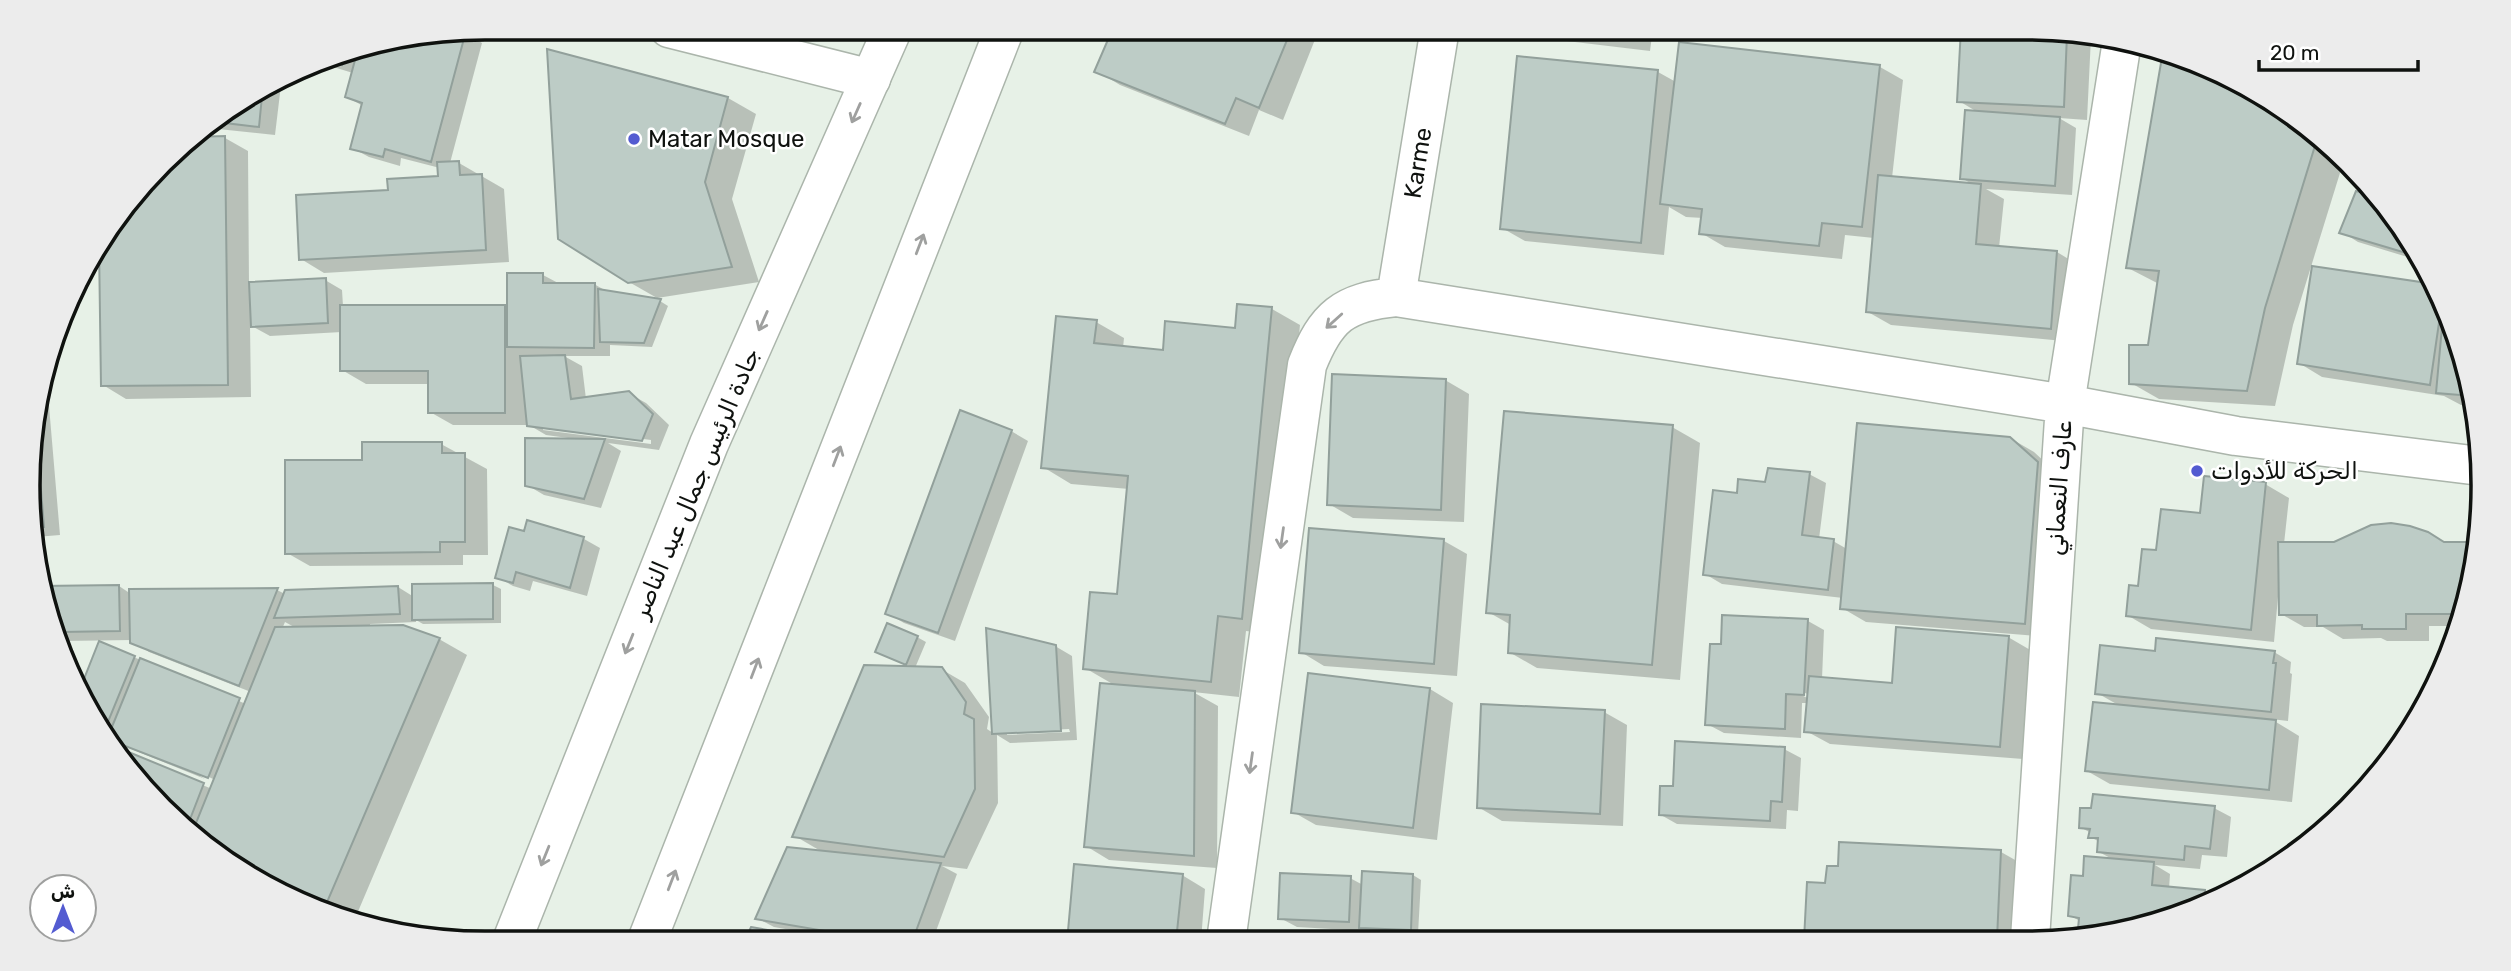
<svg xmlns="http://www.w3.org/2000/svg" width="2511" height="971" font-family="Rubik,Cairo,sans-serif">
<style>
.shadow{fill:#0003;fill-rule:evenodd}
.building{fill:#bdccc6;stroke:#92a09b;stroke-width:2}
.lines{fill:none;stroke-linecap:round;stroke-linejoin:round}
.minor-casing{stroke:#abb5ab;stroke-width:41}
.highway-casing{stroke:#abb5ab;stroke-width:41}
.minor{stroke:#fff;stroke-width:38}
.highway{stroke:#fff;stroke-width:38}
.oneway{stroke:#9fa09f}
.poi-dot{fill:#535bd1;stroke:#fff;stroke-width:2.5}
.labels{text-anchor:middle;dominant-baseline:central;stroke-width:5;stroke-linejoin:round;paint-order:stroke}
.poi-label{font-size:24px;fill:#0f120f;stroke:#fff;text-anchor:start}
.street-label{font-size:24px;fill:#0f120f;stroke:#fff}
.rim{fill:none;stroke:#0f120f;stroke-width:3.5}
</style>
<rect width="100%" height="100%" fill="#e7f1e7"/>
<path class="shadow" d="M1114,28h197l7,4 -35,88 -24,-10 -10,26 -129,-51 -23,-14z
M1511,28h142l-3,23 -125,-15z
M1963,28h63l65,9 -4,83 -28,-2 17,10 -4,67 -86,-6 18,10 -5,49 58,4 23,14 -6,76 -183,-17 -23,-13 6,-74 -29,-3 -3,24 -117,-12 -24,-14 2,-15 -17,-1 -17,-10 -5,48 -139,-14 -23,-13 156,-156 18,10 204,-15 23,13 -11,98 81,7 -11,-7 17,-65 -20,-12z
M465,33l17,10 -32,120h9l45,26 5,73 -185,11 -23,-14 139,-81v-10l-39,-10 -1,8 -31,-9 -17,-9 11,-42 -16,-9 6,-24 -33,-10 18,-11z
M549,51l179,47 28,16 -24,85 27,83 -102,16 -28,-16z
M2164,51l64,24 76,48 40,37 -51,165 -18,81 -116,-7 -28,-16 19,-36 9,-63 -31,-16z
M281,85l-6,50 -57,-6 -6,-4z
M225,138l23,13 1,132 76,-3 17,10 1,16h162l4,3 34,-34 17,9h34l14,8 52,9 8,5 -16,41 -42,-2v11h-46l18,10 4,33 42,-6 18,10 23,22 -10,25 -51,-7 13,8 -20,57 -57,-13 -17,-10 41,-47 -22,-3 -17,-10h-76l-23,-13v-28h-64l-24,-14v-38l-72,4 -20,-11 1,72 -125,2 -23,-14 81,-244 5,-2zM543,426l108,14v4l-108,-14z
M2342,232l80,25 2,5 -66,-20z
M2313,268l122,19 24,52 16,67 -14,-1 -17,-9 -122,-19 -23,-14z
M1272,309l28,16 -30,309 -24,-3 -7,66 -46,-5 25,14 -1,162 -108,-8 -23,-14 30,-160 -31,-18 33,-72 11,-107 -58,-5 -28,-17 53,-145 28,16 -1,10 41,4 72,-22z
M53,365l1,13 -6,1z
M1445,380l24,14 -5,128 -111,-4 -24,-14z
M44,391l4,3 12,141 -24,2 -4,-112z
M1672,427l28,16 -20,237 -143,-12 -28,-16 2,-27 -23,-13z
M1011,431l17,10 -73,200 -51,-18 -17,-10z
M2010,438l24,14 27,25 -13,160 -182,-15 -24,-14 1,-10 -121,-14 -17,-10 33,-79 29,-11 42,-10 17,9 -7,56 14,2 14,8z
M441,444l46,25 1,86h-25v10l-153,1 -23,-13 77,-92z
M2265,484l24,14 -5,46 193,-1 -10,61 -10,22h-28v15h-42l-6,-3 -38,1 -20,-12h-19l-23,-13v-17h-3l-4,45 -123,-13 -24,-14 31,-63 43,-37z
M528,523l56,16 16,9 -13,48 -54,-15 -3,10 -17,-5 -16,-9 28,-44z
M1444,541l23,13 -10,122 -133,-10 -23,-14z
M493,585l8,4v34l-78,1 -7,-4v2l-46,2v3l69,12 28,16 -113,266 -147,-72 -102,-110 -22,-53 17,-43 146,61 5,-12 -102,-40 -17,-12 -68,1 -22,-53 77,-2 12,8v-3l146,-1 8,4 113,-7 16,10zM285,622l11,6 -14,1zM119,744l86,35 -5,-3 1,-3 14,7 -3,9 -95,-40z
M1808,621l16,9 -2,49 72,6 114,-48 24,14 -9,108 -193,-15 -24,-13 3,-28h-7l-1,35 -77,-5 -17,-9 15,-79zM1798,689l11,6v4l-13,-7z
M917,637l9,5 -11,26 26,1 24,14 24,34 -2,12 6,4 62,-87 17,10 5,84 -67,3 -13,-8 1,68 -31,66 -25,-3 15,8 -25,68h-74l-84,-15 -17,-9 67,-65 -29,-17 120,-168 -30,-12zM1069,729l1,3 -63,3v-3z
M2274,652l17,10 -1,11 2,1 -4,47 -17,-2 28,17 -7,66 -182,-18 -23,-13 33,-65 -23,-13 60,-40z
M1430,689l23,14 -16,137 -121,-15 -23,-13z
M1604,712l23,13 -4,101 -121,-5 -24,-14z
M1784,749l17,9 -3,53 -11,-1 -1,19 -109,-5 -16,-9 14,-27z
M2214,808l17,9 -4,40 -25,-2 -2,14 -45,-4 15,9 -1,15 35,3 13,7 -131,40 -7,-1 1,-17 -11,-6 16,-37 29,-18 -15,-8 1,-10 -10,-5 1,-4 -11,-6z
M2001,852l23,13 -3,74 -213,1 19,-55z
M1182,875l23,14 -4,52 -132,1z
M1413,875l8,5 -3,54 -121,-7 -17,-9 70,-40 13,7z"/>
<path class="building" d="M1113,28h179l-33,80 -23,-10 -11,26 -131,-52z
M1538,28h91l-2,10z
M1961,28h65l41,6 -3,73 -107,-5z
M466,31l-35,131 -46,-13 -2,8 -33,-8 12,-46 -17,-6 13,-48z
M1679,42l201,23 -18,162 -40,-4 -3,23 -120,-12 3,-25 -42,-5z
M547,49l181,48 -23,85 27,85 -104,16 -70,-44z
M346,51l-4,14 -17,-5 13,-8z
M2163,51l65,24 76,48 14,13 -53,172 -18,83 -118,-7v-39h19l11,-74 -33,-3z
M1517,56l141,14 -17,173 -141,-14z
M262,96l-3,31 -42,-5z
M1965,110l95,7 -5,69 -95,-7z
M225,136l3,249 -127,1 -2,-141 85,-104 8,-4z
M459,161l1,14 22,-1 4,76 -187,10 -3,-65 92,-5 -1,-11 51,-3 -1,-14z
M1878,175l103,9 -5,60 81,7 -6,78 -185,-17z
M2356,191l23,6 44,61 -84,-25z
M2312,266l122,18 8,18 -12,83 -133,-21z
M507,273h36v10h52l-1,65 -87,-1z
M326,278l2,45 -77,4 -2,-45z
M598,289l63,10 -17,44 -44,-1z
M1237,304l35,3 -30,312 -24,-3 -7,66 -128,-13 7,-77 27,2 11,-118 -87,-8 15,-152 41,4 -3,23 69,7 2,-29 70,7z
M340,305h165v108h-77v-42h-88z
M2444,305l15,34 13,57 -36,-3z
M565,355l6,44 58,-8 24,23 -11,27 -115,-15 -7,-70z
M1332,374l114,5 -5,131 -114,-5z
M960,410l52,20 -74,203 -53,-19z
M1504,411l169,14 -21,240 -144,-12 2,-38 -24,-2z
M35,417l9,110h-9l-3,-102z
M1857,423l153,14 28,25 -13,162 -185,-15z
M525,438l80,1 -21,60 -59,-13z
M362,442h80v11h23v89h-25v10l-155,2v-94h77z
M1768,468l42,4 -8,63 32,4 -6,51 -125,-15 10,-85 24,3 1,-14 27,3z
M2204,476l62,6 -15,148 -125,-14 3,-31 9,1 4,-37 14,1 5,-41 39,4z
M527,520l57,17 -14,51 -54,-16 -3,11 -18,-5 14,-51 15,4z
M2391,523l19,3 18,6 16,10h34l-11,62 -4,10h-57v15h-44v-4l-45,1v-11h-38l-1,-73h56l37,-17z
M1309,528l135,11 -10,125 -135,-11z
M493,583v36l-81,1v-36z
M119,585l1,46 -59,1 -20,-46z
M398,586l2,28 -126,4 11,-28z
M278,588l-39,98 -109,-43 -1,-54z
M1722,615l86,4 -4,76 -18,-1 -1,35 -80,-4 5,-81h11z
M887,623l31,13 -12,29 -31,-13z
M403,625l37,13 -115,269 -118,-58 -15,-16 83,-206z
M1896,627l113,9 -9,111 -196,-15 5,-56 83,7z
M986,628l70,17 5,86 -69,3z
M2156,638l119,13 -2,12h3l-5,49 -176,-18 5,-49 55,6z
M99,641l36,15 -32,78 -21,-50z
M140,658l100,40 -32,80 -101,-39z
M864,665l78,2 24,35 -2,12 10,5 1,70 -31,68 -152,-20z
M1308,673l122,15 -17,140 -122,-15z
M1100,683l95,8 -1,165 -110,-9z
M2093,702l183,18 -7,70 -184,-19z
M1481,704l124,6 -5,104 -123,-6z
M1675,741l110,6 -3,55 -11,-1 -1,20 -111,-6 1,-29h13z
M109,744l95,39 -17,44z
M2093,794l122,12 -5,43 -25,-3 -1,14 -87,-8 1,-14h-10l2,-9 -11,-1 1,-20h11z
M1839,842l162,8 -4,89 -193,1 3,-58 18,1 2,-17h11z
M787,847l154,16 -29,79h-23l-134,-23z
M2084,856l70,6 -2,23 53,5 -1,13 -118,36h-9l2,-21 -11,-2 3,-41 12,1z
M1074,864l109,10 -7,67 -109,1z
M1362,871l51,3 -2,56 -52,-2z
M1280,873l71,3 -2,46 -71,-3z
M751,927l83,15h-90z"/>
<g class="lines">
<g class="minor-casing">
<path id="minor" d="M669,28l202,51
M1396,297l44,-269
M2030,939l35,-535 57,-363
M1226,941l81,-576c19,-48 36,-63 89,-68l669,107 171,32 244,30"/>
</g>
<g class="highway-casing">
<path id="highway" d="M511,943l198,-499 184,-416
M646,943l359,-915"/>
</g>
<use href="#minor" class="minor"/>
<use href="#highway" class="highway"/>
</g>
<defs><path id="oneway-shaft" d="M-6 0H5M1.5-3L5.5 0L1.5 3" fill="none" stroke-width="1.6" stroke-linecap="round" stroke-linejoin="round" transform="scale(1.75)"/></defs>
<g class="oneway">
<use href="#oneway-shaft" transform="translate(856 113) rotate(114)"/>
<use href="#oneway-shaft" transform="translate(920 244) rotate(-69)"/>
<use href="#oneway-shaft" transform="translate(763 321) rotate(114)"/>
<use href="#oneway-shaft" transform="translate(1334 321) rotate(138)"/>
<use href="#oneway-shaft" transform="translate(837 456) rotate(-69)"/>
<use href="#oneway-shaft" transform="translate(1282 538) rotate(98)"/>
<use href="#oneway-shaft" transform="translate(629 644) rotate(112)"/>
<use href="#oneway-shaft" transform="translate(755 668) rotate(-69)"/>
<use href="#oneway-shaft" transform="translate(1251 763) rotate(98)"/>
<use href="#oneway-shaft" transform="translate(545 856) rotate(112)"/>
<use href="#oneway-shaft" transform="translate(672 880) rotate(-69)"/>
</g>
<g class="poi-dot">
<circle cx="634" cy="139" r="7"/>
<circle cx="2197" cy="471" r="7"/>
</g>
<g class="labels">
<g class="poi-label">
<text x="648" y="139">Matar Mosque</text>
<text x="2211" y="471">الحركة للأدوات</text>
</g>
<g class="street-label">
<text transform="translate(1418 163) rotate(-81)">Karme</text>
<text transform="translate(696 483) rotate(-67)">جادة الرئيس جمال عبد الناصر</text>
<text transform="translate(2059 488) rotate(-86)">عارف النعماني</text>
</g>
</g>
<path d="M0 0H2511V971H0ZM485 40H2026A445 445 0 0 1 2471 485V486A445 445 0 0 1 2026 931H485A445 445 0 0 1 40 486V485A445 445 0 0 1 485 40Z" fill="#ececec" fill-rule="evenodd"/>
<path class="rim" d="M485 40H2026A445 445 0 0 1 2471 485V486A445 445 0 0 1 2026 931H485A445 445 0 0 1 40 486V485A445 445 0 0 1 485 40Z"/>
<g transform="translate(63 908)"><circle r="33" fill="#ffffff" stroke="#9fa09f" stroke-width="2"/>
<path d="M0-5L12 26L0 18L-12 26Z" fill="#535bd1"/>
<text y="-10" font-size="19" font-weight="bold" text-anchor="middle" fill="#0f120f">ش</text>
</g>
<path d="M2259 60v10h159v-10" fill="none" stroke="#0f120f" stroke-width="3.5"/>
<text x="2270" y="60" font-size="21" fill="#0f120f" stroke="#ffffff" stroke-width="5" paint-order="stroke">20 m</text>
</svg>
